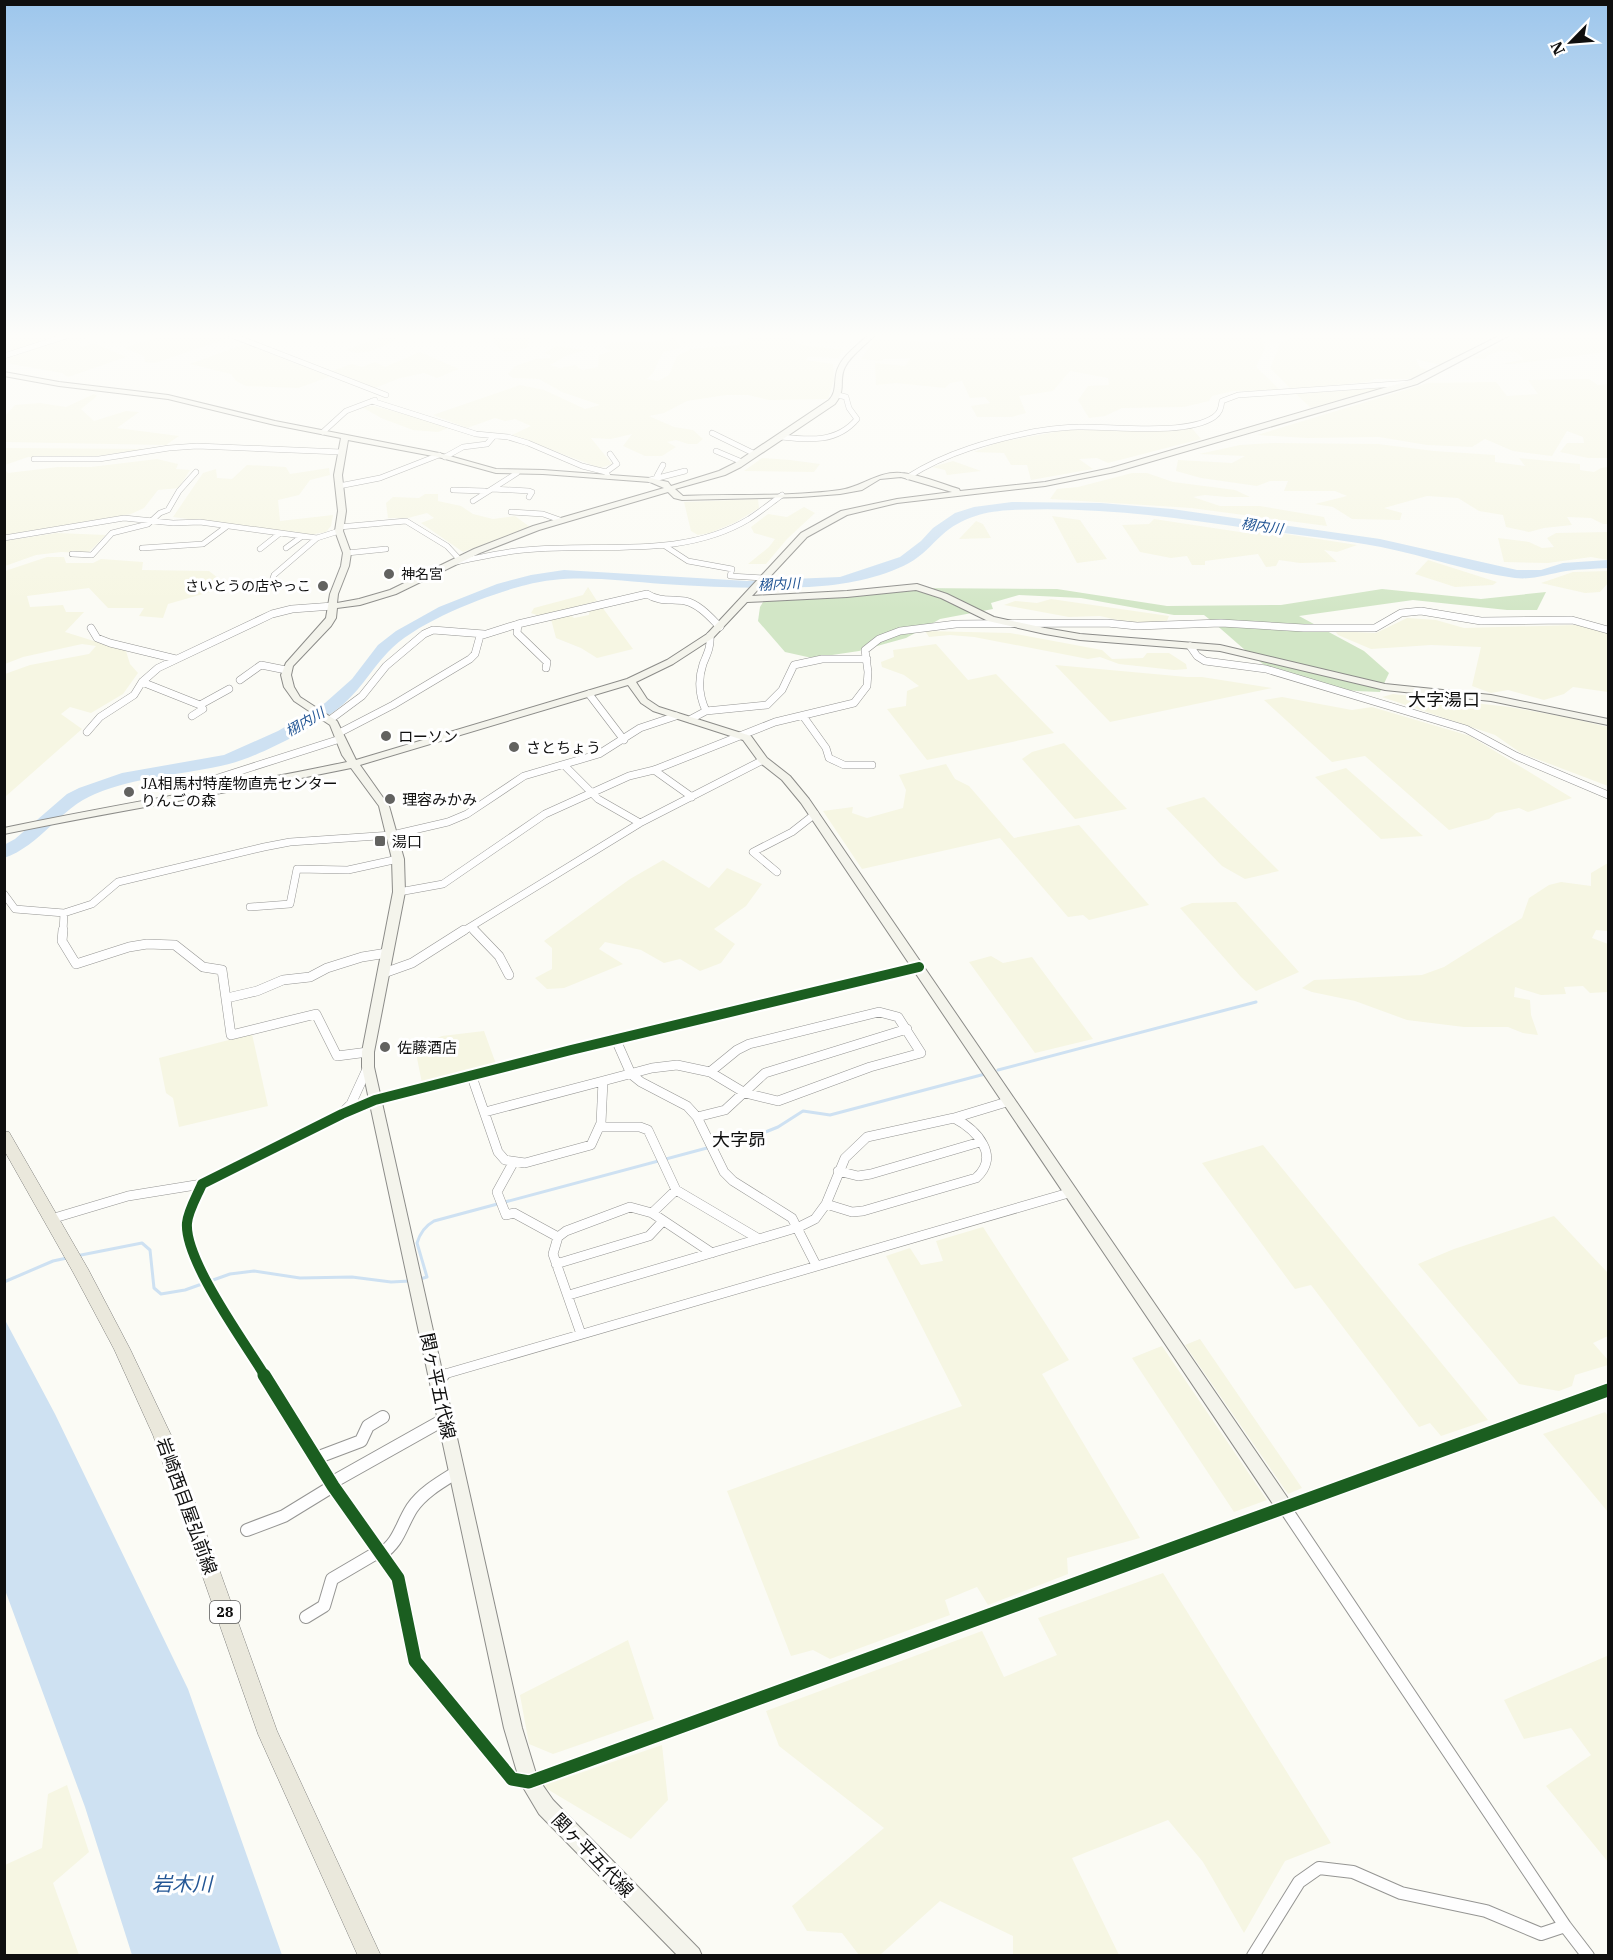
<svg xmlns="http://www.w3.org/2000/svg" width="1613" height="1960" font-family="'IBM Plex Serif','Noto Sans JP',serif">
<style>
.farmland{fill:#f6f6e3}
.forest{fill:#d2e6c6}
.water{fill:#cee1f2}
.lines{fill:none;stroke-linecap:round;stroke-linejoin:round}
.stream{stroke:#cee1f2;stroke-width:3}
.river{fill:#cee1f2;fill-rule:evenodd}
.street-far3-casing{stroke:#959593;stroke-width:6}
.street-far2-casing{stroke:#959593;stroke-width:8}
.street-far1-casing{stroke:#959593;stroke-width:10}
.street-casing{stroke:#959593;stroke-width:14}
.secondary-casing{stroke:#8c8c89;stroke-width:2}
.primary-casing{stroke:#838380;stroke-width:1}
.street-far3{stroke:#fefefe;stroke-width:5}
.street-far2{stroke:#fefefe;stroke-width:7}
.street-far1{stroke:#fefefe;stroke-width:9}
.street{stroke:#fefefe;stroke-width:12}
.secondary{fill:#f4f4ec;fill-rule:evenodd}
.primary{fill:#eae8dc;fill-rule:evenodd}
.cycleway-far1-casing{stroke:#fff;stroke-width:14}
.cycleway-casing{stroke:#fff;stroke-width:16}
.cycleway-far1{stroke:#1b5e20;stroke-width:10}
.cycleway{stroke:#1b5e20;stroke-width:13}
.poi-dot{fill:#626260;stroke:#fff;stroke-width:2}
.labels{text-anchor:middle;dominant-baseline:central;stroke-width:6;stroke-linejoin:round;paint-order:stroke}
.far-water-label{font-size:14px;font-style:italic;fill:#235695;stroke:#fff}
.far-poi-label{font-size:14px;fill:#0f0f0f;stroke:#fff;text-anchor:start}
.shield{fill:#fff;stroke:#575757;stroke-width:1.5}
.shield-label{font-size:14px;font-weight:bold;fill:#0f0f0f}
.poi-label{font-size:15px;fill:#0f0f0f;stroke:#fff;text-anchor:start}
.quarter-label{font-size:18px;fill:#0f0f0f;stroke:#fff}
.near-street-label{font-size:18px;fill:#0f0f0f;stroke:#fff}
.near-water-label{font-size:20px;font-style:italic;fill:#235695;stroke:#fff}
</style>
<rect width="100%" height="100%" fill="#fbfbf5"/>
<path class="farmland" d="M4,335h60l-59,18z
M164,335h57l8,3 -74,25 -10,-1 -1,-6 -20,-8z
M386,335l11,5 -26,11 -14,2 -11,-3z
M490,335h55l-16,4 -2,9 -22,4 -7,-4z
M750,335h42l-1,3 10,7 43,5 -6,8 -30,-1 -2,3 27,4 1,16 -6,19 -59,1 -21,-5h-22l-39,6 -23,12 -15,3 25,11 19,3 10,9 -6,5h-9l-12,-4 -9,2 9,5 -14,9h-17l-22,-10 9,-12 -21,5 -20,-1 21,26 -12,4 -88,-33 19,-9 -16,-7 -10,2 -10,-3 -28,10 -34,-13 87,-30 24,5 41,19 15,-4 -38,-13 -23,-13 -26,-1 -5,-4 7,-8 21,-7 14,-1 1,-3 -7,-2 12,-7 29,4 -19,6 -16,9 10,3 15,-3 7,5 16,-3 1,-12 12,-4 -7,-3 7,-5 52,-2 12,-5 6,12 -18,4 -10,21 -6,6 11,2 11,-6 8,-19 14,-7 48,-4z
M948,335h315l-1,5 3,8 -9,19 24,23 -47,1 -21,5 -3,5 -25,6 -62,1 -17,8 -16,2 -11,-18 10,-14 21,-1 -1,-7 -38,-7 -17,20 -34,5 7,17 -14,4h-35l-6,-11 19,-3 -5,-6 -15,1 -8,-17 -12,2 -5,5 -49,-5 -20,2 -1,-22 30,3 6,-8 -28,1 -1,2 -21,-2 14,-20 76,4z
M1283,335h193l14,3 -50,27 -24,-6 4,8 9,4 -19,8h-35l-7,3 -77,7 -21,-21 11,-26 11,-3z
M1518,335l90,1v18l-2,-2 -93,12h-11l22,-5 -8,-7 -15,-1 -13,4 -3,4 -11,-1z
M72,336l14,3 -9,4 5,4 12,-4 32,14 -58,20 -6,-4 -57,-10 -1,-6z
M245,344l84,32v1l-31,11 -52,-2 -10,-5 -5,-7 -41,-10z
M420,352l39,17 -22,9 -13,-5 -24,5 -25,10 -43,-17 20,-7 10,3 13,-5 10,5z
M1589,379l9,6 10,-1v74h-20l-28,-6 7,-9h17l-1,-6 -16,-6 -15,25 -39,-5 -28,-12 -13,8 -45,-2 -48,-8 -72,1 -50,-3 171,-52 68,-1 11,14 31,-2 -10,-14z
M1388,387l-77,21 -15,-14z
M94,394l3,2 -16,13 13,12 32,-10 13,1 -22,16 62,8 -13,9 -161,-3v-26l10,-11 25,-2 26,4z
M373,406l43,11 32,11 -10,4 -25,-2 -32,-12 -19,-11z
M1191,427l10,12 -93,24 -11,-5 -18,1 14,10 -62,11 -4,-15h-16l-7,-12 -30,-1 25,-10 68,-12h77z
M1274,443l104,1 56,7 61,4v7l30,4 -6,-8 61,6v6l14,2 7,-4 7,-1v57h-5l-12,-6 -24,-1 5,8 -28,3 -15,4 -23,-5 -3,-12 -24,-4 -21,-13 -31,-2 -43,12 18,5 -2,7 -48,-1 -19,-12 -18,-3 32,-8 -12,-5h-51l4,-10h-18l-13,5 -56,-8 -25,-7 2,-11 54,3 13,-7 -46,-2 41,-9z
M4,448l145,1 -75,10 -46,-2 -23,8z
M762,458l28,2 30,4 -6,8 -70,-1z
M157,459l21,5 -2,5 14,1 -11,18 -21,2 -14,18 -13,6 -126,21v-65l3,3 50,-6h33z
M953,461l28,10 -34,4 -2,-5 -13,-3z
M247,465l39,2 4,7 39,-6 1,7 -20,5 -11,15 -21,5 2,21 53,-6 -2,11 -5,6 -17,3 -136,-18 30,-44 13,-4 1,9 15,1z
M1132,473h15l26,9 62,8 15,7h-24l-21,-2 -12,2 27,9h40l64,11 3,9 -136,-18 -141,-9 7,-10 21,-2z
M425,494h13v7l23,5 12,8 20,5 22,-3 15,11 -67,25 -42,-29 13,-5 -7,-5 -19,5h-20l-2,-15 7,-6 26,1z
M758,499l1,9 -23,14 -26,11 -12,2 -7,-4 -7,-29z
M804,507l11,6 -28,26 -21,25h-18l21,-17 6,-8 -21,-6 -3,-6 17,-13 19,3z
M1052,516l28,4 27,39 -30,4z
M1154,519l99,15 14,-3 90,14 -20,7 -13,-2 13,12 -37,1 -21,-3 -3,6 -10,1 -8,-13 -53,7v4h-13l-5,-9 -16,2 -31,-6 -18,-27 27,-1z
M976,521l7,3 8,14 -32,1z
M1608,532v28l-17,-3 -43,6 -44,-1 -6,-24 31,4 13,6 12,-1 -7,-9 9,-5z
M57,533l49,2 -18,18 -27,-1 -25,3 -31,11 -1,-25z
M47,557h17l2,6h27l8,-4 42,3 -1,8 67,1 9,7 -1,12 -49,14 -5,14 -24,-2 5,-8h-36l-19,-20 -62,8 3,11 33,-2 3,7h18l-19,20 61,19 4,13 8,9 -15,21 -32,19 -21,-6 -9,7 21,15 -77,68v-123l25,-9 59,-11 7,-8 -14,-2 -59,13 -18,7v-93z
M1428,560l69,22 -4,3 -38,2 -40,-13z
M1608,571v12l-8,9 -15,1 -44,-10 32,-11z
M588,587l9,14 -57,15 -9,-3 3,-5 49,-13z
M1051,599l118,17 -3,7h-35l-31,-7 -31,1 -65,-12 11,-4 22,2z
M602,607l31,42 -36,9 -16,-10 -25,-10 -5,-19 17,-5 6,4 15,-3 1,-5z
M1407,618l29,2 28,8 112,-3 32,8v59l-35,-5 -9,7 -20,6 -36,-10 -17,3 -19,-7 9,-39 -50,-2 -60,4 -33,-14 -3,-4 41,2z
M925,631l85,2 92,17 10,9 31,-1 4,-5h22l17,11 1,5 -13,1 -55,-6 -19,-7 -12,2 -114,-22 -24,-2 -21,2z
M936,644l32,36 28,-6 58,59 -127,27 -40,-51 19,-3 1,-15 12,-5 -15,-11 -22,-8 -1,-5 13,-5 -1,-7z
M1055,665l132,12h15l70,11 -162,34z
M1393,694l117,13 60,11 38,9v59l-87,-33 -26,-18 -113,-38z
M1282,697l70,13 20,-3 98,29 102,62 -44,14 -9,-4 -23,5 -7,6 -40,11 -84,-74 -33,6 -68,-62z
M1064,743l63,66 -52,10 -53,-60 10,-7z
M946,764l9,15 14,7 45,52 65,-13 70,80 -60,15 -6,-5 -15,2 -68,-79 -138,31 -39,-58 30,-4 -1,6 15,5 36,-10 3,-18 -7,-15z
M1346,768l77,68 -42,3 -66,-62z
M1204,797l75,74 -34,8 -23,-13 -56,-58z
M663,860l46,28 18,-20 35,16 -16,22 -32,23 21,15 -14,19 -21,8 -20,-12 -16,4 -23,-13 -36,-8 -6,7 24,15 -59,24 -17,1 -12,-11 17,-9v-21l-8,-7 86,-62z
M1608,863v68l-12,-1 -4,8 16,6v48l-18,1 -7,-7 -19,1 2,7 -25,1 -26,-8 -1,10 16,3 1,15 7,20 -15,-2 -15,-6h-44l-57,-7 -52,-19 -43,-9 -10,-4 12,-8 108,-5 22,-8 78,-49 7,-20 20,-13 12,-3 30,4v-13z
M1236,902l63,70 -43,19 -15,-14 -61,-69 12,-5z
M991,956l12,7 29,-6 61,82 -58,14 -66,-91z
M484,1031l12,33 -74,19 -7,-35 27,-12z
M252,1034l16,72 -89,21 -6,-29 -7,-5 -7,-35z
M1263,1145l225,275 -47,16 -11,-13 -11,4 -108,-142 -16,4 -93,-126z
M1554,1216l54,57v63l-15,7 15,17v5l-33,10 -3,11 -13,5 -40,-7 -101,-120 36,-15z
M983,1227l86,133 -27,14 98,164 -73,20 1,16 -80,31 -11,-18 -32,13 5,15 -120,44 -17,-9 -22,6 -64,-165 235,-85 -76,-150 24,-8 11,17 22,-4 -7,-20z
M1200,1339l102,149 -14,6 -103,-149z
M1162,1346l105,154 -33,12 -102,-154z
M1605,1412l3,4v96l-65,-78z
M1163,1573l168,270 -46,18 -41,72 -41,-71 -35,-42 -96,38 47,97h-106v-19l-73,-35 -60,54h-21l-17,-22 -35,-2 -15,-25 92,-78 -105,-82 -13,-35 216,-80 22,46 53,-22 -19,-37z
M628,1640l26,79 -101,35 -24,-10 -9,-49z
M1607,1656l1,2v204l-62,-76 45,-31 -20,-27 -47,11 -20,-39z
M662,1745l6,55 -37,39 -89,-53z
M67,1785l22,67 -36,31 26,72h-74v-90l37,-17 6,-54z"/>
<path class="forest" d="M910,588l147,1 110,17 114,-1 101,-16 99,10 65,-7 -9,18h-30l-94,-10 -114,16 65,35 25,22 -9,19c-32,-1 -72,-4 -102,-19 -27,-14 -49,-39 -74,-58h-30l-93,-17 -62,-3 -28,8 2,6 -53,10 -34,19 -47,13 -47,7 -27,-6 -27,-31 2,-14 5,-8z"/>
<path class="water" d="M5,1320l50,94 133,275 94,266h-150l-47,-148 -80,-217z"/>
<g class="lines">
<path class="stream" d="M998,1070l258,-68
M76,1256l66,-13 8,7 4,38 7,6 24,-4 45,-16 24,-3 46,7 52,-1 39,5 19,-1
M420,1279l7,-2 -10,-34c3,-10 8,-17 17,-22l329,-88 15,-6 25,-16 27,4 155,-41
M4,1282l49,-21 14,-3"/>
<path class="river" d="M1012,502l89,1 71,6 208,30 137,31h24l22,-7 45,-3v8c-14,1 -29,1 -42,3 -18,3 -32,9 -51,7 -45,-6 -89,-22 -134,-31 -43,-8 -86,-12 -128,-18 -79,-12 -160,-23 -240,-19 -27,1 -51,7 -71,25 -11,10 -20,21 -33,28 -30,16 -66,22 -100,24 -49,2 -97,0 -146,-3 -45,-3 -92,-11 -137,1 -40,10 -110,37 -138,67 -18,19 -30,42 -52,58 -25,19 -76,46 -107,54 -45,11 -91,12 -134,30 -35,14 -55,52 -91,64v-13l11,-6 52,-45 12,-6 43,-15 102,-18 54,-24 47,-28 27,-24 26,-34 18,-14 43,-24 58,-23 34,-9 33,-5 183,11 93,-4 60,-20 21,-16 12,-13 22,-15 19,-6z"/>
<g class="street-far3-casing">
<path id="street-far3" d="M231,335l155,60
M4,356l65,-21
M372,401l104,33 32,3 20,6 54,23 24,6 2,4
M323,432l23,-21 29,-11
M712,433l43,21
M781,437c28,3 56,6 76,-18l-8,-11 -3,-11 -8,-2
M716,451l26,11
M445,457l18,-10 24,-3 6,-7
M34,459h65l70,-11 28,-2 144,6
M606,472l11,-8 -7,-10
M657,476l6,-11
M908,477c39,-25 84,-37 129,-46 14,-2 27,-4 41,-4 34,-1 108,9 136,-10 6,-4 7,-9 8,-16l16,-6 172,-12
M650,480l35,-9
M339,486l41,-8 59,-23
M492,489l37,2 3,1 -3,5
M453,490l32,1
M473,501l44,-28
M511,512l32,2 17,6
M339,527l67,-6 41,25 13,14
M4,538l120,-20 49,5 27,-1 117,16 22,-7
M665,546l23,15 44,8 -2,7 34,2
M142,548l61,-4 23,-17
M286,548l15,-11
M260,549l19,-15
M347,553l39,-4
M72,554l20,1 20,-22 36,-9 12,-11 8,-3 11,-19 17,-19
M456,562c22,-4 45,-10 68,-12 74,-8 157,10 225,-31 11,-7 22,-16 33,-24
M272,581l2,-6 43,-37"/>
</g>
<g class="street-far2-casing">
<path id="street-far2" d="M518,624l-1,9 30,29 -1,6
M91,628l6,10 13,5 66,16
M1190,646l7,10 8,5 61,8 200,60 50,27 92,39
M240,680l21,-15 25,5
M142,682l58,23
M589,694l35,46
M706,711l61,-6 15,-15 12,-25 28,-6h45
M192,716l11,-7 -3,-4 29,-16
M803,716l23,32 3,10 15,7h28
M331,719l31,-23 24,-30 38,-32 9,-4 51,4
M691,719l15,-8c-7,-15 -8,-32 -3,-47 4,-10 8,-17 7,-28
M87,732l13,-15 34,-22 8,-13 16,-14 114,-54 20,-5 41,-3
M339,733l54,-28 77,-46 5,-5 5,-18 38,-12 129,-30c12,8 24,5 38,7 14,3 25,16 35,26
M564,765l34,34 42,24
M654,770l38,27
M189,795l2,-7 8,-4 141,-45
M777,872l-24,-20 39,-20 23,-18
M399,892l44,-8 102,-70 84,-38 25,-6 121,-48 79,-19 13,-17 1,-14 -3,-22 14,-11 21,-8 56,-7 151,-1 30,3 84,-3 83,5h71l26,-15 20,-2 60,10 91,-1 36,10
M4,894l11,15 49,4 28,-9 26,-22 146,-35 26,-5 102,-7 56,-13 19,-8 57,-38 75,-22 41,-26 36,-12
M250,907l40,-3 7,-35 51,1 50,-11
M471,927l5,5
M63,932l1,-19
M462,932l178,-109 123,-63"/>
</g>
<g class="street-far1-casing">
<path id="street-far1" d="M63,930l-1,11 14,23 53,-17 18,-3 28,1 28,22 19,3 9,65 85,-21 21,42 31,-4
M474,930l25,26 10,19
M384,973l28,-10 52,-33
M227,998l30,-7 26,-11 27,-3 17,-9 35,-11 25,-4
M879,1012l19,5 23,36 -51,14 -92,34 -33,-8 -35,-21 27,-22 12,-6z
M616,1040l15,34 10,8 46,24 10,11 27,55 9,9 59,37 24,47
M472,1077l26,75 7,8 20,3 66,-18 10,-22 2,-42 49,-13 25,-3 33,7
M346,1109l5,-5 17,-37
M485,1112l118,-31
M697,1117l28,-7 40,-37 142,-44
M602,1127h38l8,3 28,60 83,49
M513,1163l-16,29 9,23 8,-2 44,24
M838,1171l20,5 13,-2 109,-32
M826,1204l19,-46 22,-21 87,-19 56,-17
M652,1213l24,-23
M51,1219l77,-23 74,-12
M556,1264l93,-28 14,-15
M569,1295l230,-68 16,-8 11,-15 26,8 11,-1 113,-33c25,-22 1,-48 -22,-60
M581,1334l-28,-80 5,-17 8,-6 64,-24 22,6 60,40
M265,1376c-20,-33 -81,-116 -78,-153 1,-12 10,-27 15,-39l140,-70 33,-14 196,-50 348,-83
M438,1376l634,-184"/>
</g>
<g class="street-casing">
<path id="street" d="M264,1375l69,111 65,92 17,83 97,118 17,3 1079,-392
M436,1377l7,-2
M316,1458l45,-17 7,-15 15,-9
M331,1483l114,-64
M1285,1508l280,418 23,30
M247,1530l37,-14 49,-30
M380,1555c20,-14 20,-28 32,-47 11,-16 29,-26 45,-36
M306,1617l18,-11 8,-27 46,-27
M1253,1956l46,-74 20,-14 34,4 48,21 85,18 55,23 24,-8"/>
</g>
<g class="secondary-casing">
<path id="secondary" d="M868,335h7c-9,10 -24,20 -30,32 -7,14 2,22 -10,37l-94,63 -16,8 -50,14 8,7c52,-2 106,1 157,-6 22,-3 38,-19 61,-17 18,1 41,11 58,16l1,2 85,-9 66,-14 300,-88 90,-45h9l-93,49 -302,88 -70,14 -148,17 -50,12 -40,22 -55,59 95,-5 70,-7 30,10 47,23 51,11 35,6 140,11 165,39 106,11 117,24v6l-117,-24 -106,-11 -165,-39 -140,-11 -35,-6 -57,-13 -47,-23 -25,-8 -69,7 -100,5 -34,36 -40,26 -37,18 11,17 12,8 92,29 16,22 23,18 19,23 482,704 2,5 -2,5 -6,2 -6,-2 -478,-710 -19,-23 -23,-18 -16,-22 -90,-29 -12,-8 -13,-18 -268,80 29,41 15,53 1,33 -31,160v15l148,661 15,49 16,23 146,149 3,7h-24l-139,-142 -19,-32 -16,-54 -142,-661v-15l31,-160 -1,-33 -13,-53 -28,-38c-115,24 -231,42 -347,66v-6c114,-24 229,-42 343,-66l-5,-7 -12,-30 -36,-24 -10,-14 -3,-12 5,-12 40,-45 4,-24 11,-28 2,-13 -8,-22 3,-20 -4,-36 7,-37 -66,-13 -107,-26 -109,-13 -55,-10v-4l55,10 109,13 107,26 164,32 57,16 47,1 107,8 18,4 3,4 48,-15 16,-8 94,-63c9,-9 4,-21 9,-32 5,-13 20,-23 30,-33zM348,440l90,17 58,16 47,1 107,8 14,6 -131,38 -59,23 -84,41 -31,9 -22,4 1,-9 11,-28 2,-13 -8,-22 3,-20 -4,-36zM901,477l51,15 -55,7 -56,12 -40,22 -94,101 -40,26 -40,19 -271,81 -19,-39 -37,-24 -6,-10 -3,-12 2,-9 38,-40 5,-8 1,-10 23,-3 36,-11 84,-41 59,-23 129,-38 6,6 8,2 119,-3 39,-3 22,-4 18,-11z"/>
</g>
<g class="primary-casing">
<path id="primary" d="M4,1131l5,1 79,137 42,80 41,86 106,296 104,225h-23l-100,-222 -105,-299 -39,-86 -41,-77 -69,-122z"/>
</g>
<use href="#street-far3" class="street-far3"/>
<use href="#street-far2" class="street-far2"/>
<use href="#street-far1" class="street-far1"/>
<use href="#street" class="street"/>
<use href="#secondary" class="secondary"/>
<use href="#primary" class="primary"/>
<g class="cycleway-far1-casing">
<path id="cycleway-far1" d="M265,1376c-20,-33 -81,-116 -78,-153 1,-12 10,-27 15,-39l140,-70 33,-14 196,-50 348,-83"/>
</g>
<g class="cycleway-casing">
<path id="cycleway" d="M264,1375l69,111 65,92 17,83 97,118 17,3 1079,-392"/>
</g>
<use href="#cycleway-far1" class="cycleway-far1"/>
<use href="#cycleway" class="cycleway"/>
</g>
<linearGradient id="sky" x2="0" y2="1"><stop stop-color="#9dc6ec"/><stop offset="0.55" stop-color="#fdfdfa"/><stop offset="1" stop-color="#fdfdfa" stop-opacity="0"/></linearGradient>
<rect width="1613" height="610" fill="url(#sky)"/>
<g class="poi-dot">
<circle cx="389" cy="574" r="6"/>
<circle cx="323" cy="586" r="6"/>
<circle cx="386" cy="736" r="6"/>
<circle cx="514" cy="747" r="6"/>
<circle cx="129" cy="792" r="6"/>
<circle cx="390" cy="799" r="6"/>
<rect x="374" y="835" width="12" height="12" rx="3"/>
<circle cx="385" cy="1047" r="6"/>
</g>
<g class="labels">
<g class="far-water-label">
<text transform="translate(1262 526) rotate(8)">栩内川</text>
<text transform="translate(779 584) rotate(-3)">栩内川</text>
<text transform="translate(305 722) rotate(-30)">栩内川</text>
</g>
<g class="far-poi-label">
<text x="401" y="574">神名宮</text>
<text x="311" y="586" text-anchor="end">さいとうの店やっこ</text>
</g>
<rect class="shield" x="210" y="1601" width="30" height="22" rx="4.5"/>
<g class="shield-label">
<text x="225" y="1612">28</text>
</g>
<g class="poi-label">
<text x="398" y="736">ローソン</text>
<text x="526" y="747">さとちょう</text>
<text x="141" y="783">JA相馬村特産物直売センター<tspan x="141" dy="17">りんごの森</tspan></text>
<text x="402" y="799">理容みかみ</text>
<text x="392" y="841">湯口</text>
<text x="397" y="1047">佐藤酒店</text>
</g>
<g class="quarter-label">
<text x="1444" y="699">大字湯口</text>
<text x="739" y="1139">大字昴</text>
</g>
<g class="near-street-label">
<text transform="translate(438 1386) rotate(78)">関ヶ平五代線</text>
<text transform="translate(187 1506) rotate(70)">岩崎西目屋弘前線</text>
<text transform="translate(593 1855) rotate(46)">関ヶ平五代線</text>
</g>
<g class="near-water-label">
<text x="182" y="1883">岩木川</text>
</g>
</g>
<rect width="1613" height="1960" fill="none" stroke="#0f0f0f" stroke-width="12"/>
<g transform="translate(1571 42) rotate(245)" stroke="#ffffff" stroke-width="4.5" paint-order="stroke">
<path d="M0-4.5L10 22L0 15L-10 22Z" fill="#0f0f0f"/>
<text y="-9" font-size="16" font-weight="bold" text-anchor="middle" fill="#0f0f0f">N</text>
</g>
</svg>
